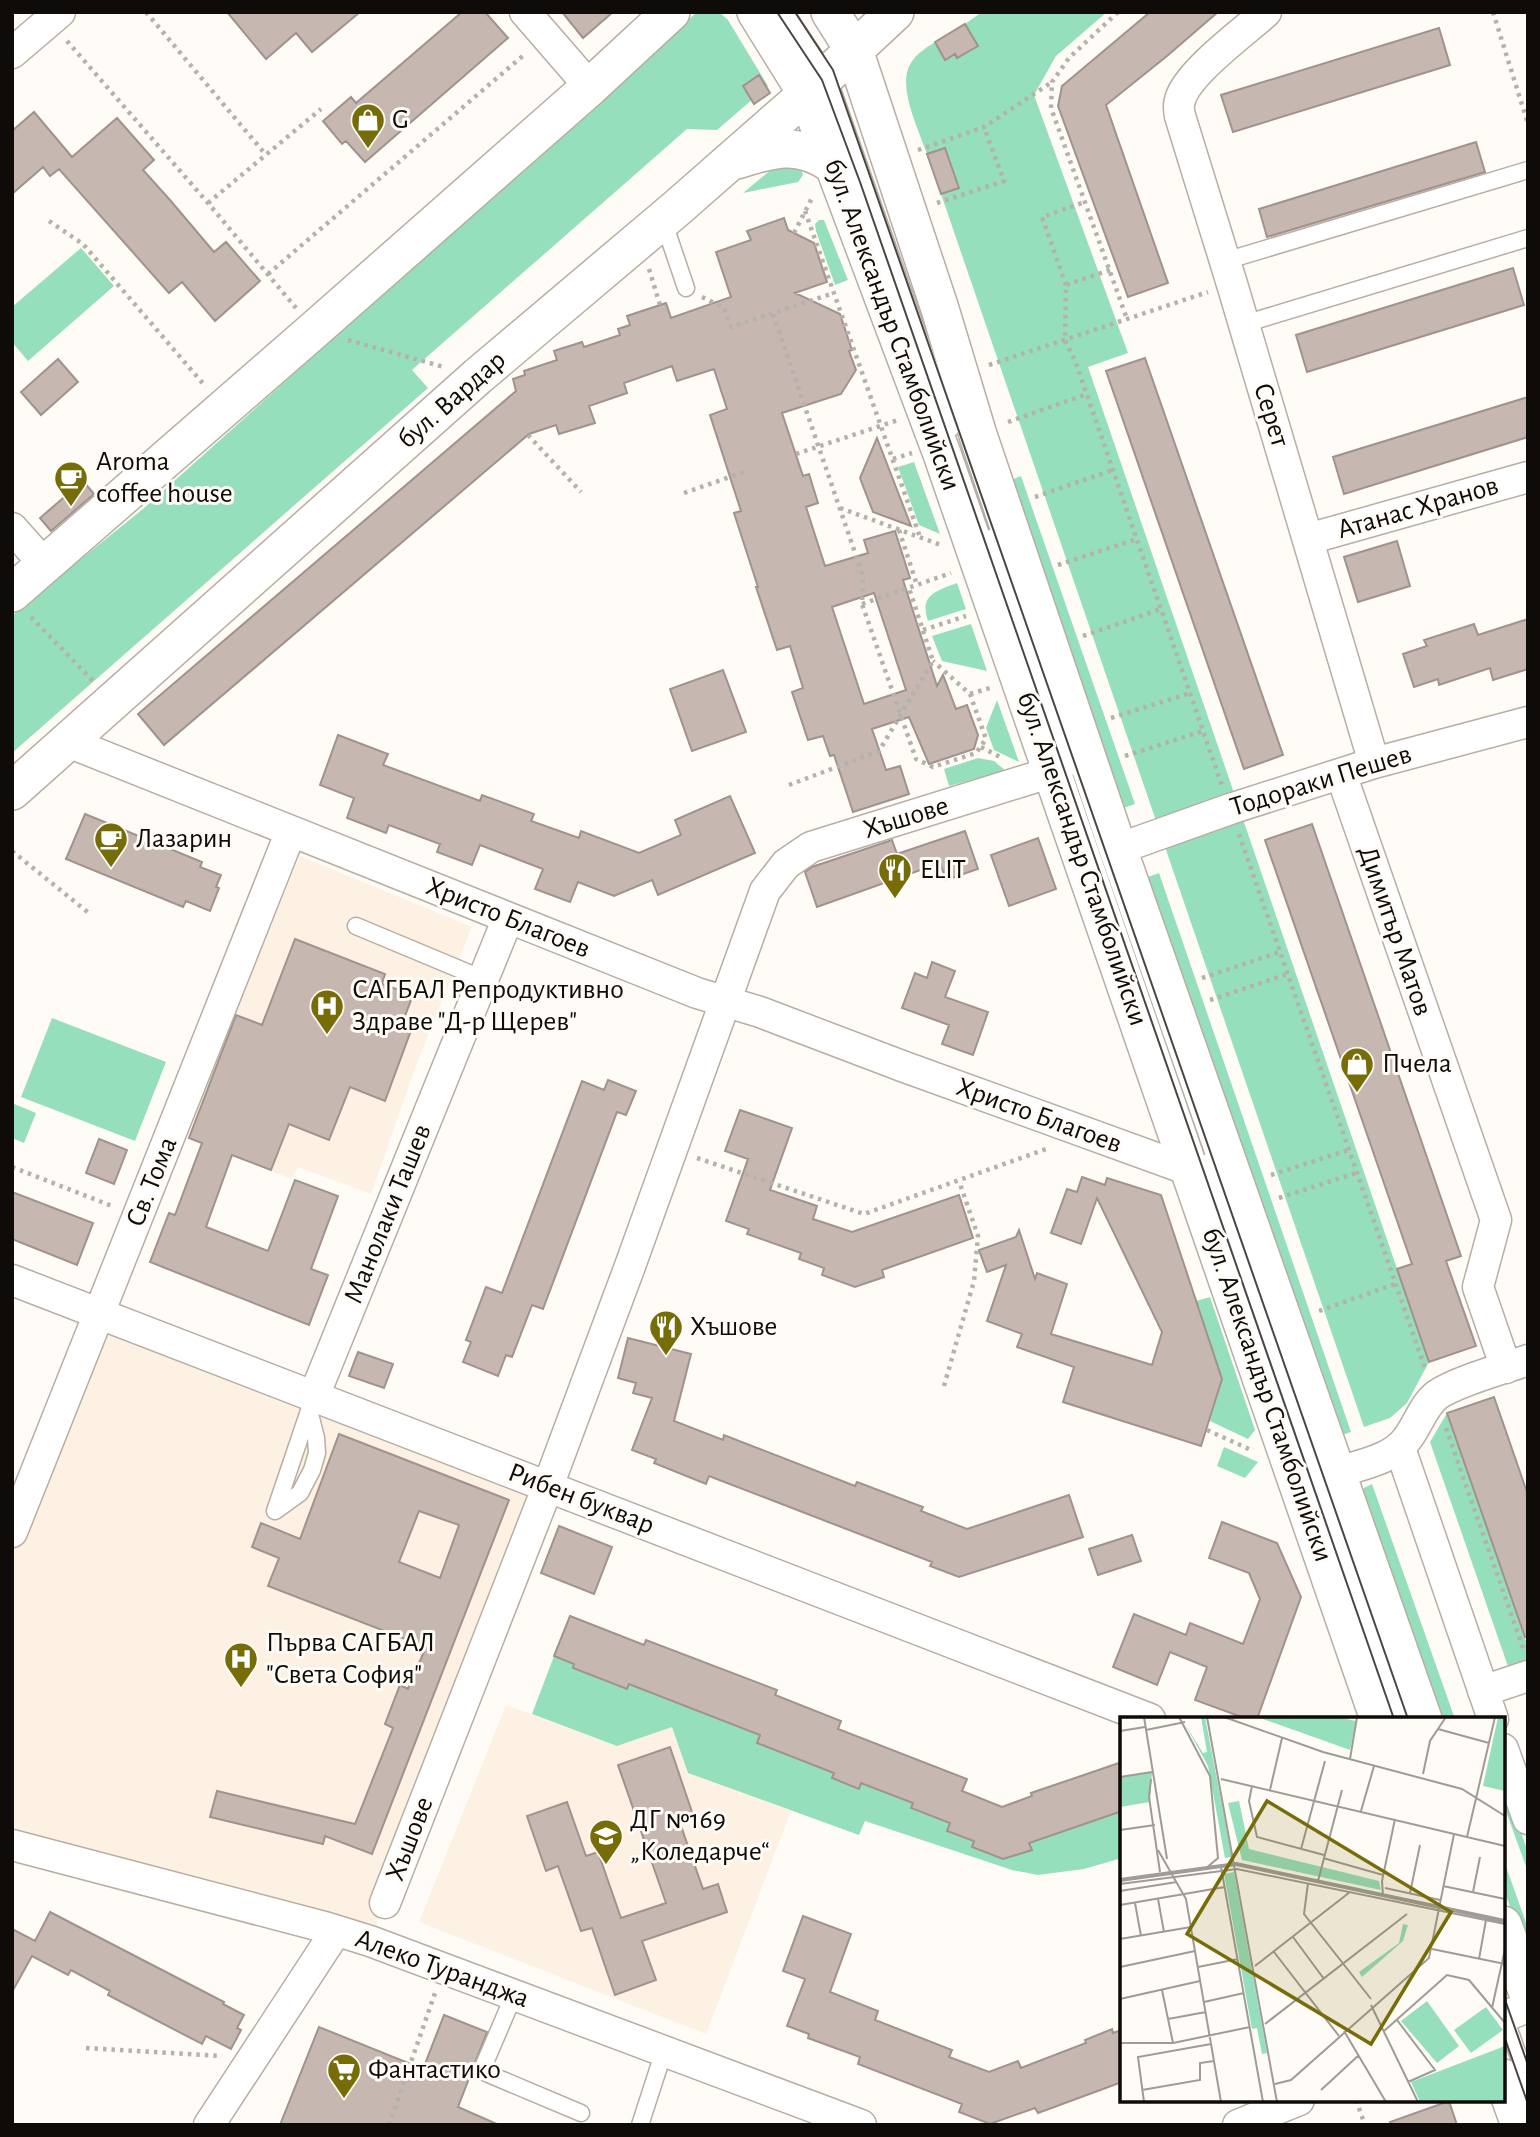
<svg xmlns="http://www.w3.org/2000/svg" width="1540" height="2137" font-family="'Alegreya Sans',sans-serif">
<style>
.built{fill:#fdf1e3}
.green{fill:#96dfbc}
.building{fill:#c6b7b1;stroke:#a1928d;stroke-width:2;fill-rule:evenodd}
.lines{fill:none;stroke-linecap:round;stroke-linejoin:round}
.service-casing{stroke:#b8aea3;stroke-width:19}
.minor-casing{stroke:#b8aea3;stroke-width:33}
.tertiary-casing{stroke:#b8aea3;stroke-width:40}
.path{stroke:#b5b1ac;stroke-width:4.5;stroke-dasharray:3.5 5;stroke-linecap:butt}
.service{stroke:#fff;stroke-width:16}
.minor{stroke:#fff;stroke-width:30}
.tertiary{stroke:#fff;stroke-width:37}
.tram{stroke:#4a4743;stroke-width:2}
.labels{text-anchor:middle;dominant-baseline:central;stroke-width:6;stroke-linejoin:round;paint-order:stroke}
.poi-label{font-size:28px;fill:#0e0b08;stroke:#fffbf6;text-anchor:start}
.street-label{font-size:28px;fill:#0e0b08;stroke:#fffbf6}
.inset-road{fill:none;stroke:#9f9b97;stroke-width:2}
.view{fill:#776d08;fill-opacity:0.15;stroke:#776d08;stroke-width:3.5}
.inset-edge{fill:none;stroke:#0e0b08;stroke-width:3.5}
</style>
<rect width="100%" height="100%" fill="#fffbf6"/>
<path class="built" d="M300,856l172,71 -55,136 -46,131 -73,-27 -6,12 -105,-40 50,-130z
M100,1313l448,173 -178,455 -358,-96v-312z
M506,1705l111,41 55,-19 16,46 103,38 -85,223 -287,-112z"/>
<path class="green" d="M697,12h22l9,8 40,66 -51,44 -30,-1 -275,241 16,18 -416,365v-137l33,-28 98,-79z
M982,12h125l-51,44 -22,39 94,258 -40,14 341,995 -22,41 -17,15 -26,9 -423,-1233 18,-6 -14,-40 -18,6c-8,-23 -27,-62 -19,-85 5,-13 16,-20 27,-27l10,18 10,-6 3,4 20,-12 -13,-22z
M798,159l5,16 -5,7 -55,11 35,-29z
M819,220h5l24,60 -13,5 -19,-54 -1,-7z
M81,248l33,38 -86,75 -16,-19v-35z
M914,462l26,72 -21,-9 -21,-58z
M1021,476l114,328 -17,6 -114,-327z
M957,583l9,26 -38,12c-9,-26 8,-30 29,-38z
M971,624l16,47 -45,-10 -10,-25z
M997,700l22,62 -25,-12 -8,-22z
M978,758l16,3 12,10 -57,15 -5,-17z
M1159,873l192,559 -17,6 -192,-559z
M52,1018l114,44 -31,79 -114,-44z
M12,1103l24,10 -12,30 -12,-5z
M1210,1297l45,133 -7,9 -38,-18 12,-42 -26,-78z
M1447,1413l81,234v19l-18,6 -80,-230z
M1224,1447l34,15 -13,16 -28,-12z
M1372,1484l83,235h-21l-76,-220 6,-11z
M554,1656l20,8 -1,4 53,21 3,-5 131,51 -3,8 77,30 -1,5 26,11 2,-6 52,20 -2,6 24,9h17l-4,13 26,10 -2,6 31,12 28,-9 -2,-7 93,-32v47l-38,11 -46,6 -26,-5 -147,-49 -6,14 -171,-62 -16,-46 -55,19 -85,-32z
M1503,1783l25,69v20l-25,-69z
M1503,1858l25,70v12l-6,1 -19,-54z"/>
<path class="building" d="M227,12h133l-48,40 -16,-19 -30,26z
M462,12h23l23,26 -143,124 -19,-21 -4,3 -19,-23 28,-24 5,6z
M562,12h51l-30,26z
M1150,12h68l-51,44 -61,49 62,178 -40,14 -70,-191 4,-20z
M965,24l13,22 -21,12 -2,-4 -10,6 -10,-18z
M1439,28l11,37 -217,67 -12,-37z
M759,75l11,18 -16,11 -11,-18z
M34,112l38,45 45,-39 37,42 -11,10 27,30 44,52 12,-10 34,39 -45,40 -33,-39 -13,11 -110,-124 -9,7 -7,-9 -31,27v-63z
M1476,142l9,30 -218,65 -8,-28z
M945,148l14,40 -18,6 -14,-40z
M784,218l4,12 26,13 13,39 -32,11 45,21 12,36 -3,1 7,19 -15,24 -59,19 21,63 6,-2 9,29 -12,4 19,59 43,-13 -4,-13 31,-9 15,47 -7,2 34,106 6,-11 13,34 11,-4 11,30 -4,14 -45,15 -20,-47 -37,12 14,41 14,-4 9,28 -56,18 -19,-57 -4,1 -7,-20 -15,4 -16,-48 11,-4 -13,-42 -13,4 -21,-63h2l-24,-74 7,-2 -31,-96 17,-6 -13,-40 -37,12 -5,-15 -48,17 3,10 -38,13 6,17 -36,11 -3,-9 -27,9 -365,311 -26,-31 378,-323 -3,-12 12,-4 -1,-4 33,-11 -3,-9 28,-9 2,5 36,-12 -2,-6 12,-4 -3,-9 39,-13 5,15 60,-21 -15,-45 35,-12 -4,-9zM874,593l32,97 -42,14 -32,-97z
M1513,268l11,37 -217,67 -11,-37z
M1145,358l138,397 -39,14 -138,-398z
M58,359l20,23 -37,33 -20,-23z
M1528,397v40l-184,57 -11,-37z
M877,438l34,88 -38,-14 -13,-34z
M83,481l11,13 -43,37 -11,-13z
M1397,541l13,45 -52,16 -14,-45z
M1528,619v50l-35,11 -3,-12 -51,17 -1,-6 -24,8 -11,-33 24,-8 -3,-6 50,-16 4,11z
M723,670l23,62 -54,19 -22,-62z
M338,735l50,19 -5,11 97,36 2,-6 52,19 -3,7 48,17 2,-7 58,22 42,-18 -6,-15 55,-24 25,57 -97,42 -6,-15 -38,16 -36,-14 -8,20 -35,-13 8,-20 -63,-24 -8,20 -35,-13 3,-8 -51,-19 -3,8 -39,-15 7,-20 -34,-13z
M85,814l117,48 -2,5 21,8 -5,12 3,1 -9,23 -24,-10 -3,6 -117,-48z
M1312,824l149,432 -15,5 30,85 -47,16 -32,-93 15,-5 -147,-424z
M965,831l13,38 -32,11 -6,-17 -123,44 -12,-35 7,-5 80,-27 5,14z
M1038,838l18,51 -47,17 -18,-51z
M295,939l90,35 -3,10 31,11 -10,26 10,4 -28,76 -35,-14 -21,53 -40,-16 -18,46 -39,-15 -26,72 62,24 27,-71 43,16 -27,73 17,6 -19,50 -159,-63 19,-49 6,2 27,-72 -13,-5 47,-123 26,10z
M932,962l23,9 -10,26 43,15 -15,43 -31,-11 7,-19 -47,-17 13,-35 12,5z
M608,1080l28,11 -10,24 -9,-3 -74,197 -11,-4 -20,52 -6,-2 -8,21 -35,-14 8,-20 -5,-2 20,-53 16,6 80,-212 22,9z
M740,1110l52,18 -22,62 47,16 -4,13 39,13 107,-37 14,43 -91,32 2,7 -29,10 -33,-12 2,-7 -25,-9 2,-6 -54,-19 2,-5 -23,-8 22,-62 -23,-8z
M99,1139l28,11 -13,34 -28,-11z
M1082,1177l23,8 2,-7 54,17 61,184 -21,67 -138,-44 11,-35 -57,-20 5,-13 -35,-13 19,-56 -19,7 -8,-22 37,-13 3,-7 16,49 2,-6 30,11 -16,50 101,31 10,-33 -65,-134 -16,46 -30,-11 16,-44 10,3z
M12,1192l81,31 -16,42 -65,-26z
M628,1338l63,16 -17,67 49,19 1,-5 131,51 2,-4 66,25 -2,4 46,18 102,-34 14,42 -124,40 -29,-11 2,-4 -223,-86 -3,8 -52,-21 2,-4 -24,-9 20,-52 -19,-5 3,-10 -18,-5z
M358,1352l35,12 -9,24 -35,-12z
M1494,1397l34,98v142h-3l-78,-224z
M339,1434l170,66 -137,354 -47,-18 -2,8 -113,-27 7,-26 138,33 38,-96 -8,-4 15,-39 8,4 18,-42 -158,-61 11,-28 -27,-11 9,-24 39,16zM419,1511l40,14 -19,53 -41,-16z
M1222,1522l55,21 24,54 -44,122h-10l-52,-19 12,-33 -37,-15 -13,33 -44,-18 21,-53 52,21 4,-12 53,21 17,-45 -11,-26 -40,-15z
M559,1526l53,21 -18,47 -53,-21z
M1132,1535l9,26 -43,14 -9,-26z
M570,1616l74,29 2,-5 131,50 -2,5 66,26 -3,8 129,50 -5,12 40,16 30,-11 -1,-3 91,-31v49l-93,32 3,7 -29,9 -31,-12 2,-6 -27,-10 3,-8 -39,-15 2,-5 -52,-20 -2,6 -27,-11 2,-5 -77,-30 3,-8 -131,-51 -2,5 -54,-21 1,-4 -20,-8z
M670,1747l24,71 -14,5 23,66 15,-5 9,28 -85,29 14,39 -41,15 -23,-67 -11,3 -23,-65 -12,5 -19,-55 40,-14 19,54 12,-4 23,66 45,-15 -48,-138z
M50,1912l174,90 -1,2 21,11 -7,13 4,2 -10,19 -25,-13 -4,8 -94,-49 2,-4 -39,-21 -3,5 -36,-19 -20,36v-63l23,12z
M803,1916l48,18 -21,58 48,19 -3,9 77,30 -3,7 40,15 29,-11 3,7 65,-25 -1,-3 27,-11 1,4 9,-3v52l-84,31 -3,-5 -45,16 -31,-12 3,-8 -104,-40 2,-7 -52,-19 1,-4 -22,-8 18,-47 -22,-8z
M444,2015l43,17 -29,75 41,18h-219l39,-98 104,42z
M1449,2101l8,24h-66l-1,-3z"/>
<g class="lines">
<g class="service-casing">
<path id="service" d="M785,12l42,63 124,353
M663,220l23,68
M1225,261l303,-91
M1244,324l284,-86
M990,538l81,229
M356,926l127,53
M1208,1162l194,557
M275,1511l39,-115
M275,1511l25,-18 12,-23 5,-17 -1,-15 -7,-28
M514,1995l-30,70 2,8 95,40
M1503,2012l25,71
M640,2125l24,-74"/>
</g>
<g class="minor-casing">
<path id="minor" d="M525,12l65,75
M1266,12c-22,20 -79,61 -86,88 -2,5 -1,11 0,16l52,168 142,479
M12,53l48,-41
M12,528l33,37
M1308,539l220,-62
M68,742l629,251 63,19 142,54 287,104
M1341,774l155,446 -18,67 28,81
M1118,849l112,-40 144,-46 154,-41
M12,1280l1138,439
M314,1396l194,-478
M1400,1448l93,271
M1335,1473c24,-8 57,-13 72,-34 11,-14 16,-33 30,-44 20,-14 66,-26 91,-35
M12,1532l279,-701
M1483,1691l45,-15
M1503,1749l25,70
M12,1845l316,83 42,13 491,184
M385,1903l163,-417 82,-220 135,-375 21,-27 25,-17 241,-75
M1503,2017l25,-10
M209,2125l127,-194
M1238,2125l61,-25"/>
</g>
<g class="tertiary-casing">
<path id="tertiary" d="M756,12l51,82 135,360 437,1265
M830,12l24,38 86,259 38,126 140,414 305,870
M737,160c37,-12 62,-19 96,5
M12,593l302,-263 276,-243 81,-75
M12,791l466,-415 199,-168 130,-114 88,-82
M1503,1925l25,68
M1503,2078l17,47"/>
</g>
<path class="path" d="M146,12l120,143
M1118,12l-49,46 -17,24 -1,26 76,211
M1493,12l35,112
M67,41l141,162 88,105
M918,150l66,-23 68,-45
M208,203l113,-94
M937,203l67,-22 -20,-54
M805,211l115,326
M49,221l34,23 123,143
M794,233l19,-37
M649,269l11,36
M1110,270l-44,15 -1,55 11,23 146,423
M268,274l257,-220
M1066,285l-24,-68 43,-15
M702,297l22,11 7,19 103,-34
M773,314l90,262 -1,28 54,155 17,8 43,-14 10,-14 -16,-45 -37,-33
M348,340l96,27
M989,365l219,-73
M1008,422l79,-28
M528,435l53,57
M796,454l102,-34
M893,459l19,-6
M684,493l63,-22
M1035,497l78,-27
M840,508l101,37
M899,530l18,55
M1058,565l79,-26
M862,604l89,-31
M31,617l62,64
M923,630l43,-14
M1083,636l78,-27
M970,694l23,-7
M1111,718l79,-25
M981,747l21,11
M1125,756l78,-25
M789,785l90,-34 54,-90 -24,-73
M1239,834l187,537
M12,851l78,63
M1202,978l78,-26
M1210,1000l78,-26
M697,1158l167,56 185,-66
M12,1167l100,39
M1271,1175l77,-25
M1279,1198l77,-25
M1319,1311l76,-27
M944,1386l30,-105 4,-45 -19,-55
M1446,1428l78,223
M1207,1430l44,20 2,-2
M86,2048l136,8
M1356,2100l9,25
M389,2125l46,-132"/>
<use href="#service" class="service"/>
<use href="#minor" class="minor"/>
<use href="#tertiary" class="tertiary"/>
<path class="tram" d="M777,12l45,68 38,102 534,1537
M795,12l38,58 575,1649
M1503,1994l25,71
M1503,2033l25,71"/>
</g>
<defs>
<g id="shop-pin" transform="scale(1.75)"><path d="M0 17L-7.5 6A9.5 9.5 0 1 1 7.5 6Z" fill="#776d08" stroke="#fffbf6"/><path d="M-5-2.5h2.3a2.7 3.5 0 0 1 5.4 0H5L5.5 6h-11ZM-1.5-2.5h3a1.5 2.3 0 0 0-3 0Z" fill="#fff"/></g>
<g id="cafe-pin" transform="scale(1.75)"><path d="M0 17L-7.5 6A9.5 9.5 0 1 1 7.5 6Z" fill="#776d08" stroke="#fffbf6"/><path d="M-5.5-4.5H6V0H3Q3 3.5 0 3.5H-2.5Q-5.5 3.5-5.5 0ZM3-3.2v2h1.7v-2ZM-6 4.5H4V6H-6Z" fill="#fff"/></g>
<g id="restaurant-pin" transform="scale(1.75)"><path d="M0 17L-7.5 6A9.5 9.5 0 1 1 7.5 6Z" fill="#776d08" stroke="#fffbf6"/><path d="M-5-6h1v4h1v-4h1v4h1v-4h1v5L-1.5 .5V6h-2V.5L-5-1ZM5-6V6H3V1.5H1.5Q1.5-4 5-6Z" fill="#fff"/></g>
<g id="hospital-pin" transform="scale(1.75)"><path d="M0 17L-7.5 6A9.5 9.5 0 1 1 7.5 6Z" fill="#776d08" stroke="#fffbf6"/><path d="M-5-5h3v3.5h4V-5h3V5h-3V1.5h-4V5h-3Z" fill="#fff"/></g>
<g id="school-pin" transform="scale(1.75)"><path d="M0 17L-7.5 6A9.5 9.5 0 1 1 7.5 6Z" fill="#776d08" stroke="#fffbf6"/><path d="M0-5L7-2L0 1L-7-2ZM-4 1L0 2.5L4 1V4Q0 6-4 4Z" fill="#fff"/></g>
<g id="supermarket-pin" transform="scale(1.75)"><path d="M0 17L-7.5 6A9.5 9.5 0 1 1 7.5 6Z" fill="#776d08" stroke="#fffbf6"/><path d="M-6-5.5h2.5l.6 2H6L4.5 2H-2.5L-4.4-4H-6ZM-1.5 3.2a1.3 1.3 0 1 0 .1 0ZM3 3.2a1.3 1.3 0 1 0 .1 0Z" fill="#fff"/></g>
</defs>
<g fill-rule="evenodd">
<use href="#shop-pin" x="368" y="120"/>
<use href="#cafe-pin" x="71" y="478"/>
<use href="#cafe-pin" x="111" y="839"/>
<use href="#restaurant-pin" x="895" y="870"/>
<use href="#hospital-pin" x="327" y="1006"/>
<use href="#shop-pin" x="1357" y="1064"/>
<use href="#restaurant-pin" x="666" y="1327"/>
<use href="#hospital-pin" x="241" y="1659"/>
<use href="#school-pin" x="606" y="1836"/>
<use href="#supermarket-pin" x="344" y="2070"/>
</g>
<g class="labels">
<g class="poi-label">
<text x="392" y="120">G</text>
<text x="96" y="462">Aroma<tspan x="96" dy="32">coffee house</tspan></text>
<text x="136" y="839">Лазарин</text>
<text x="920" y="870">ELIT</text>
<text x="352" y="990">САГБАЛ Репродуктивно<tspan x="352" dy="32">Здраве "Д-р Щерев"</tspan></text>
<text x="1382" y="1064">Пчела</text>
<text x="690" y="1327">Хъшове</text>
<text x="266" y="1643">Първа САГБАЛ<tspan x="266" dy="32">"Света София"</tspan></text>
<text x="630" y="1820">ДГ №169<tspan x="630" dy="32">„Коледарче“</tspan></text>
<text x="368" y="2070">Фантастико</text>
</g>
<g class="street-label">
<text transform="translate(892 325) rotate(70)">бул. Александър Стамболийски</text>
<text transform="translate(452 400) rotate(-41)">бул. Вардар</text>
<text transform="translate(1271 415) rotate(73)">Серет</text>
<text transform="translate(1418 508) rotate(-16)">Атанас Хранов</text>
<text transform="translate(1321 781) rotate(-17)">Тодораки Пешев</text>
<text transform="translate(906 818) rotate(-17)">Хъшове</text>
<text transform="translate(1082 859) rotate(71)">бул. Александър Стамболийски</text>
<text transform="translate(508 918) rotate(22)">Христо Благоев</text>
<text transform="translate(1395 931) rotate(71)">Димитър Матов</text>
<text transform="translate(1039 1116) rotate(20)">Христо Благоев</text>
<text transform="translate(152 1182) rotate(-68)">Св. Тома</text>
<text transform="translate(388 1214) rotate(-68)">Манолаки Ташев</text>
<text transform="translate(1267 1395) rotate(71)">бул. Александър Стамболийски</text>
<text transform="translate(581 1499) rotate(21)">Рибен буквар</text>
<text transform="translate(410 1839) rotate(-69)">Хъшове</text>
<text transform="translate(442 1969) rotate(20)">Алеко Туранджа</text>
</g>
</g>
<g transform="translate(1120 1717)">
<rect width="385" height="385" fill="#fffbf6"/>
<path d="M81,0h4l27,140 -7,1 -17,-92 -23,-42 18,29 4,-1zM137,0h80l19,4 -6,29zM378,0h7v74l-22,-5zM32,55l-2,30 -30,5v-30zM119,84l10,48 130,32 2,9 -139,-30 -14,-57zM114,155l33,181 -5,1 -5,-26 -5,1 -28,-155zM283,207l5,1 -5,16 -41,36 -3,-5 40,-29zM307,284l32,45 -22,17 -36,-42zM366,290l17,23 -32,23 -17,-23zM385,329v56h-85l-9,-20z" fill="#96dfbc"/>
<path class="inset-road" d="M24,0l23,142M59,0l31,59 8,82 -13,11M87,0l70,385M104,0l99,35 139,37 43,27M318,12l51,14M26,13l39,-8M0,14l25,-4M230,42l7,-42M303,57l7,-33 16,-24M0,60l32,-5M31,62l-2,18 11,75M101,62l284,67M132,69l-3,15 8,36 67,18M150,73l12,-52M241,94l13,-45M0,113l35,-5M347,120l28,-120M181,132l24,-88M38,133l28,49 35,203M203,141l60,17M101,150l42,235M0,162l116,-16 269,57M0,164l116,-16 269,57M198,164l24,-91M188,166l-4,31 67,85M0,167l117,-15 268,55M323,169l62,13M265,171l55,12M0,174l57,-9M353,175l7,-35M290,176l10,-48M263,178l-1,-14 13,-62M38,182l6,33M15,186l6,33M0,188l105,-18M173,220l31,42M0,222l71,-12M312,232l73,15M154,235l65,84M359,242l7,-39M135,249l95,-74M0,250l75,-16M78,250l40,-8M42,273l11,53M0,282l80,-18M84,285l40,-9M251,288l47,97M372,291l13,-59M48,302l38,-7M277,303l38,50 -27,12M145,307l142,-110M224,314l42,71M264,314l63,-56 22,5 36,43M0,326h53l77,-16M155,367l16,-4 138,-122 25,-124M22,373l58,-10v-17l14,-2M201,373l38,-35M24,385l-6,-45 73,-13"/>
<path class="view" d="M147,84l184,111 -80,132 -184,-110z"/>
<rect width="385" height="385" class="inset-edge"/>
</g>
<rect width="1540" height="2137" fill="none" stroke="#0e0b08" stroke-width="28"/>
</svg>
